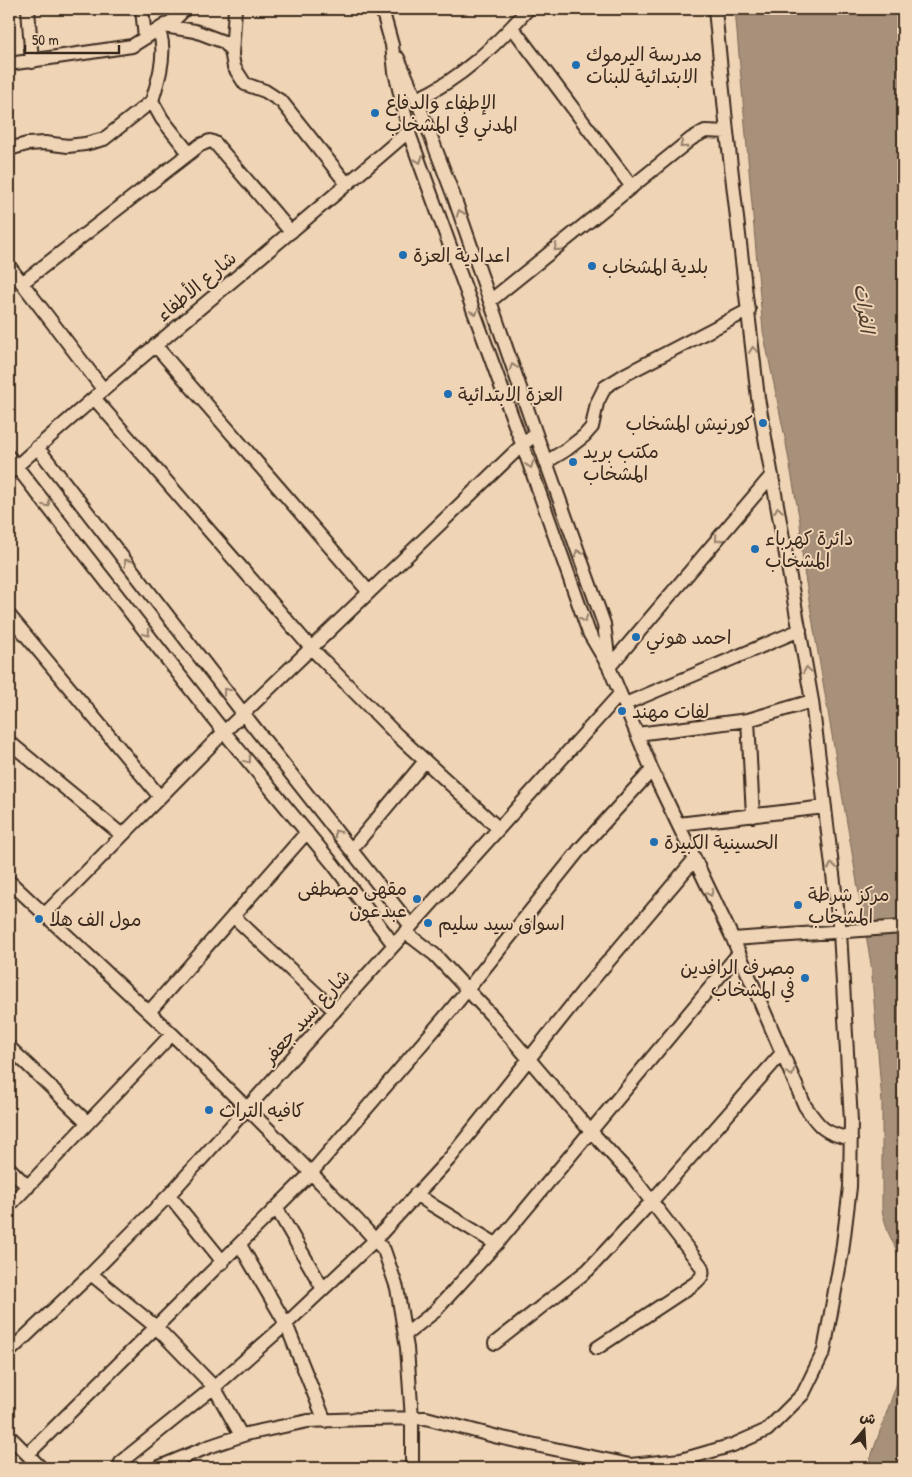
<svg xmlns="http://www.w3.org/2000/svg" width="912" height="1477" font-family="'Patrick Hand','Playpen Sans Arabic',sans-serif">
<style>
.water{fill:#a8917a;stroke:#7c6855}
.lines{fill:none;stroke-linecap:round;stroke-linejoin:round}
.minor-casing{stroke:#3b2a1e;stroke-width:16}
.minor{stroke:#efd4b6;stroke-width:12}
.oneway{stroke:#957f6a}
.poi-dot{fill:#1f6fb2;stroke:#efd4b6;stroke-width:2}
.labels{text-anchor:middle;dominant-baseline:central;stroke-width:4;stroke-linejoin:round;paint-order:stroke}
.poi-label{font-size:19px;fill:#3b2a1e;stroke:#efd4b6;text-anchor:start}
.street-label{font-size:19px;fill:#3b2a1e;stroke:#efd4b6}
.water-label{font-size:20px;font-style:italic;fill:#513f30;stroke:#efd4b6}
</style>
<rect width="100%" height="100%" fill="#efd4b6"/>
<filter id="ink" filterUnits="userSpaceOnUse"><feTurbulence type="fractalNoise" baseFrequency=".02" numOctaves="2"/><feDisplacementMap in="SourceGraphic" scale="10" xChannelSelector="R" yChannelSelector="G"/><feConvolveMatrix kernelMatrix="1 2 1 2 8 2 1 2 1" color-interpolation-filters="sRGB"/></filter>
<g filter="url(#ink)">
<path class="water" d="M735,9h168v1255l-15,-32 -6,-21v-108l-11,-139 -68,-399 -3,-43 -15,-84 -22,-107z
M903,1349v119h-36l29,-82z"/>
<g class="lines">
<g class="minor-casing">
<path id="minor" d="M28,9l4,53
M142,9l3,29
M382,9l10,36 3,27 15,64 120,330 59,167 20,34 43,103 81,169 72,167c15,22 19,27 46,33
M164,26l31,5 29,11 7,8 3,17 11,17 20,7 17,11 65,82
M512,27l120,160
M158,30c2,4 4,10 4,15 2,18 -5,39 -10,56l10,18 27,34
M232,54l3,-45
M398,58l22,50 34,89 82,237 68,190 5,40
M9,64l123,-18 43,-27 10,-10
M417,99c44,-20 79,-54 111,-90
M9,149l18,-5 18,-1 23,3 17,-2 19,-5 48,-38
M9,266l94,123
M22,283l178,-138 10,-4 5,2 76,89
M490,301l201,-162 14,-8 22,1
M155,345l214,247
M94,398l217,250 86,87 101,93
M37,447l206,266 168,213
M9,457l215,275 109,132 61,81
M546,462l20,-12 18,-14 8,-9 5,-24 8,-16 21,-13 123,-64
M9,473c130,-118 268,-227 400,-342
M9,615l151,182
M609,667l163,-192
M625,704l175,-74
M748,720l5,96
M637,734l111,-14 64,-19
M9,742l113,93
M678,824l147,-17
M351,850l74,-89
M9,881l163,153 98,97 88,90 26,29 13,38 10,60 5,71v49
M45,914l179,-182 298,-287 14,-11
M233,916l102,95
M405,932l30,23 58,62 93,109 46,50 69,90c4,9 0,12 -7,18l-97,64
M733,939l170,-12
M149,1012l158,-180
M9,1047l79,76
M9,1168l19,19
M416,1194l16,11 64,39
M169,1195l54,67
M9,1206l163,-172
M277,1209l46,80
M240,1245l46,79 39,97
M91,1274l65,53 58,60 27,48
M405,1335l29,-23 67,-73 238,-286
M495,1343l93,-73 64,-69 130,-148
M9,1352l82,-78 78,-79 451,-501
M9,1436l32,32
M28,1454l283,-281 140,-163 129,-161 72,-79
M118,1468l4,-7 97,-78 67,-59 89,-84 75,-82 133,-167 111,-131
M157,1468l51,-21 38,-13 62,-13 57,-2 61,-1 72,19 132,28 51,-5 52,-15 34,-15 36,-36 21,-43 18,-99 8,-65 1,-66 -11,-189 -28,-231 -54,-303 -31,-266 -12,-123"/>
</g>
<use href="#minor" class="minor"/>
</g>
<defs><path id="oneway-chevron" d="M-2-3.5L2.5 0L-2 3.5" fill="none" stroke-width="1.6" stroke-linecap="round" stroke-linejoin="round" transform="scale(1.25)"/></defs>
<g class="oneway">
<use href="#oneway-chevron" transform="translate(683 145) rotate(141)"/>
<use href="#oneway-chevron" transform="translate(419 160) rotate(70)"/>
<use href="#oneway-chevron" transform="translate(460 213) rotate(-109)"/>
<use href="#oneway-chevron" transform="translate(557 248) rotate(141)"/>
<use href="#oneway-chevron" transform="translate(475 312) rotate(70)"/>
<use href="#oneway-chevron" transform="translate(753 350) rotate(-96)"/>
<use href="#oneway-chevron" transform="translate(513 367) rotate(-109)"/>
<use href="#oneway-chevron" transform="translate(530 465) rotate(70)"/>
<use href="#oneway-chevron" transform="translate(47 504) rotate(51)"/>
<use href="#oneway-chevron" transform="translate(778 510) rotate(-100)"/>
<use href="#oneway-chevron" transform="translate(718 539) rotate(130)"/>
<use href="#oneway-chevron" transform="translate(578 553) rotate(-110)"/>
<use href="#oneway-chevron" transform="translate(127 562) rotate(-128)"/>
<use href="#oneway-chevron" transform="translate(584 619) rotate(71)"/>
<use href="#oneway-chevron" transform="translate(147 633) rotate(52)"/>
<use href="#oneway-chevron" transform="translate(807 670) rotate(-100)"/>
<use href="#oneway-chevron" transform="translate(226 691) rotate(-128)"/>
<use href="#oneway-chevron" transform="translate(248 760) rotate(50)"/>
<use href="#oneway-chevron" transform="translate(337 833) rotate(-128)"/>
<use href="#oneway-chevron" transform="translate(832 866) rotate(-97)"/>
<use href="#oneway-chevron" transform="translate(710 893) rotate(64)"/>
<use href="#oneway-chevron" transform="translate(791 1073) rotate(67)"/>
</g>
</g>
<g class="poi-dot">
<circle cx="576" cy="65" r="5"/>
<circle cx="375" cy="113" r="5"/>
<circle cx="403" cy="255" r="5"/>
<circle cx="592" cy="266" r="5"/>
<circle cx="448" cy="394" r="5"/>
<circle cx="763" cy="423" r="5"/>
<circle cx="573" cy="462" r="5"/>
<circle cx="755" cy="549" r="5"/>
<circle cx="636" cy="637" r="5"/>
<circle cx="622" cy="711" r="5"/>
<circle cx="654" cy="842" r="5"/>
<circle cx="417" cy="899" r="5"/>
<circle cx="798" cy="905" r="5"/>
<circle cx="39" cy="919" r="5"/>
<circle cx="428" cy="923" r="5"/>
<circle cx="805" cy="978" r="5"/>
<circle cx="209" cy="1110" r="5"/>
</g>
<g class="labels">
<g class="poi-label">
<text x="586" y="54">مدرسة اليرموك<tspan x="586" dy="22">الابتدائية للبنات</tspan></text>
<text x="385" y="102">الإطفاء والدفاع<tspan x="385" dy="22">المدني في المشخاب</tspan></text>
<text x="413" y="255">اعدادية العزة</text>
<text x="602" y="266">بلدية المشخاب</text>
<text x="458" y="394">العزة الابتدائية</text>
<text x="753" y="423" text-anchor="end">كورنيش المشخاب</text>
<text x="583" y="451">مكتب بريد<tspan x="583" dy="22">المشخاب</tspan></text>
<text x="765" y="538">دائرة كهرباء<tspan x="765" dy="22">المشخاب</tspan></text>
<text x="646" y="637">احمد هوني</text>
<text x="632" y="711">لفات مهند</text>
<text x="664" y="842">الحسينية الكبيرة</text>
<text x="407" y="888" text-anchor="end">مقهى مصطفى<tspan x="407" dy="22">عبدعون</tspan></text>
<text x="808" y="894">مركز شرطة<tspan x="808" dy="22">المشخاب</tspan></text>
<text x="49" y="919">مول الف هلا</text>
<text x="438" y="923">اسواق سيد سليم</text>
<text x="795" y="967" text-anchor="end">مصرف الرافدين<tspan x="795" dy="22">في المشخاب</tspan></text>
<text x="219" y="1110">كافيه التراث</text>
</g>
<g class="street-label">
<text transform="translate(196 286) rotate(-40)">شارع الأطفاء</text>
<text transform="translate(306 1016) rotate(-48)">شارع سيد جعفر</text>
</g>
<g class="water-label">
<text transform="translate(865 308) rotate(83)">الفرات</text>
</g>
</g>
<rect width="912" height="1477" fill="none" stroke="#efd4b6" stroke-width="30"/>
<rect x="15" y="15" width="882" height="1447" fill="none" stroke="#3b2a1e" stroke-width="2" filter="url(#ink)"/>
<g transform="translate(864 1430) rotate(18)" stroke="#efd4b6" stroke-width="4" paint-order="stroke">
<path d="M0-4L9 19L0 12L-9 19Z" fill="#3b2a1e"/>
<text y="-8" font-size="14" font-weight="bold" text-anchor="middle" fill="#3b2a1e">ش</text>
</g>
<path d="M25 45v8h94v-8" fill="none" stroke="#3b2a1e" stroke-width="2.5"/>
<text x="32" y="45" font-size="15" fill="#3b2a1e" stroke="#efd4b6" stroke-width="4" paint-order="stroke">50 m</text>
</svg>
